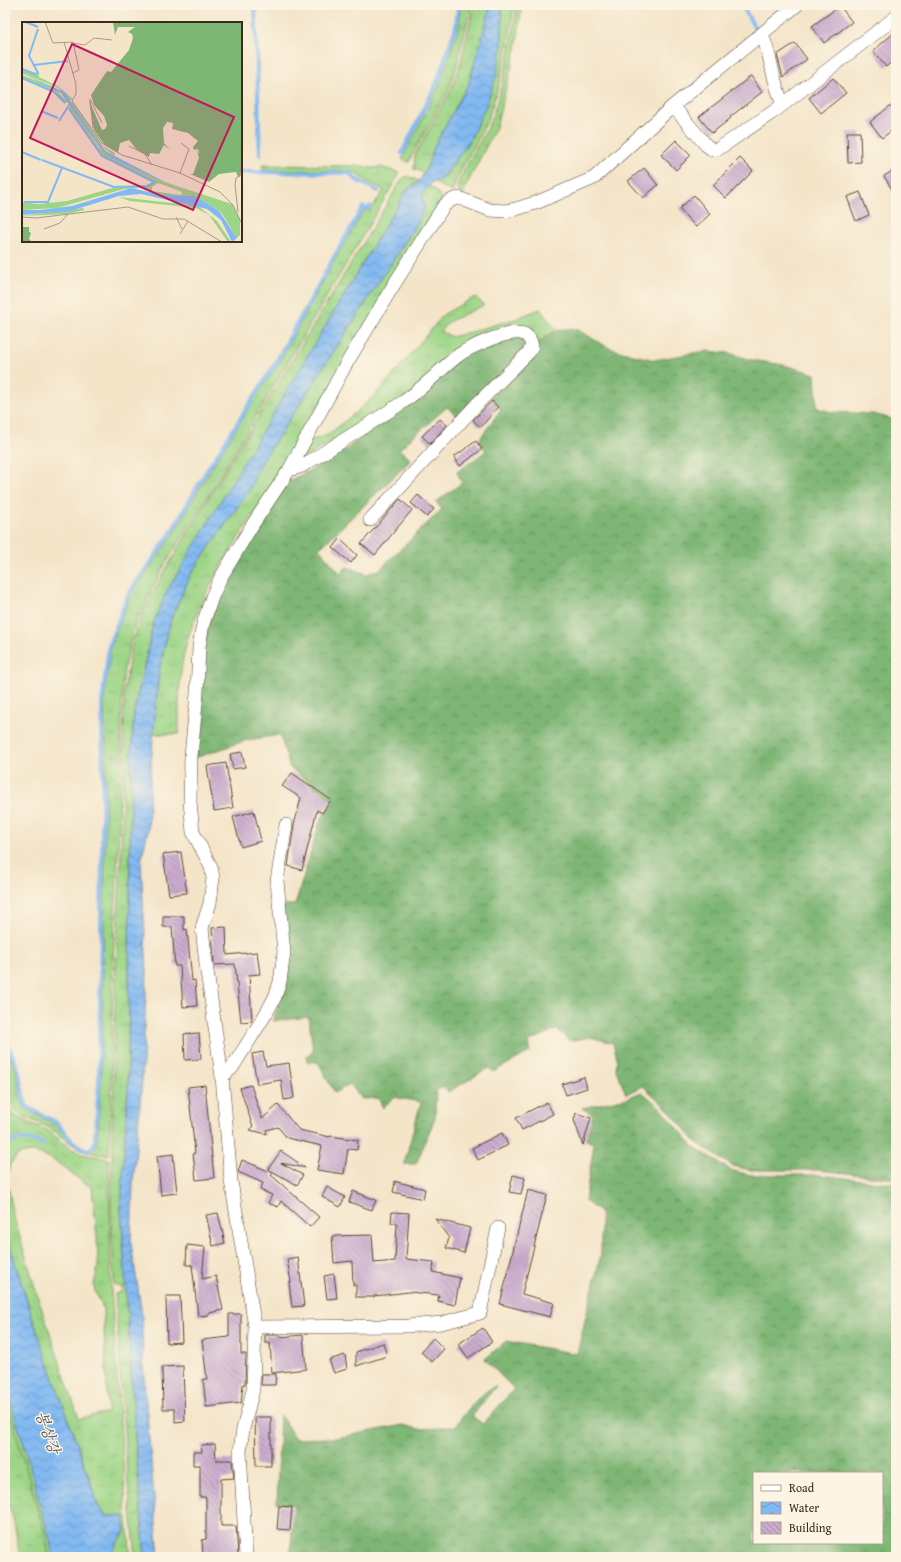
<svg xmlns="http://www.w3.org/2000/svg" width="901" height="1562" font-family="'Gentium Book Plus','Noto Serif KR',serif">
<style>
.grass{fill:url(#grass-tufts);stroke:#6c8052;fill-rule:evenodd}
.forest{fill:url(#forest-crowns);stroke:#5c7049;fill-rule:evenodd}
.wetland{fill:url(#wetland-marsh);stroke:#6c8052}
.water{fill:url(#water-waves);stroke:#5e7288}
.lines{fill:none;stroke-linecap:round;stroke-linejoin:round}
.stream{stroke:#82b9f2;stroke-width:4}
.building{fill:url(#building-back-hatch)}
.minor-casing{stroke:#574638;stroke-width:14}
.minor{stroke:#fff;stroke-width:13}
.labels{text-anchor:middle;dominant-baseline:central;stroke-width:3;stroke-linejoin:round;paint-order:stroke}
.water-label{font-size:15px;font-style:italic;fill:#50555e;stroke:#fcf5e5}
.inset-river{fill:none;stroke:#82b9f2;stroke-width:2}
.inset-road{fill:none;stroke:#aa9a85;stroke-width:1}
.view{fill:#c2185b;fill-opacity:0.15;stroke:#c2185b;stroke-width:2}
.inset-edge{fill:none;stroke:#3b2a1e;stroke-width:2}
</style>
<defs>
<pattern id="grass-tufts" width="24" height="20" patternUnits="userSpaceOnUse"><rect width="24" height="20" fill="#9dd587"/><path d="M3 7l-1-3M5 7V3M7 7l1-3M15 17l-1-3M17 17v-4M19 17l1-3" fill="none" stroke="#88b774"/></pattern>
<pattern id="forest-crowns" width="20" height="18" patternUnits="userSpaceOnUse"><rect width="20" height="18" fill="#7eb674"/><path d="M2 6a3 3 0 1 1 6 0M12 15a3 3 0 1 1 6 0" fill="none" stroke="#68945f"/></pattern>
<pattern id="wetland-marsh" width="20" height="14" patternUnits="userSpaceOnUse"><rect width="20" height="14" fill="#9dd587"/><path d="M1 5h8M5 5V1M11 12h8M15 12V8" fill="none" stroke="#88b774"/></pattern>
<pattern id="water-waves" width="16" height="10" patternUnits="userSpaceOnUse"><rect width="16" height="10" fill="#82b9f2"/><path d="M0 5q4-4 8 0t8 0" fill="none" stroke="#6c97c3"/></pattern>
<pattern id="building-back-hatch" width="6" height="6" patternUnits="userSpaceOnUse"><rect width="6" height="6" fill="#caabce"/><path d="M-1 5l2 2M0 0l6 6M5-1l2 2" fill="none" stroke="#a58ba7"/></pattern>
</defs>
<rect width="100%" height="100%" fill="#fcf5e5"/>
<filter id="ink" filterUnits="userSpaceOnUse"><feTurbulence type="fractalNoise" baseFrequency=".025" numOctaves="2"/><feDisplacementMap in="SourceGraphic" scale="8" xChannelSelector="R" yChannelSelector="G"/><feConvolveMatrix kernelMatrix="1 2 1 2 8 2 1 2 1" color-interpolation-filters="sRGB"/></filter>
<filter id="wash" filterUnits="userSpaceOnUse"><feTurbulence type="fractalNoise" baseFrequency=".012" numOctaves="4" result="noise"/><feDisplacementMap in="SourceGraphic" scale="16" xChannelSelector="R" yChannelSelector="G"/><feGaussianBlur stdDeviation="0.9" result="paint"/><feColorMatrix in="noise" values="0 0 0 0 0 0 0 0 0 0 0 0 0 0 0 0 0 1.4 0 .05"/><feComposite in="paint" operator="in"/></filter>
<g filter="url(#wash)">
<rect width="100%" height="100%" fill="#f4e5c9"/>
<path class="grass" d="M460,5h12l-1,2 -15,61 -8,23 -35,62 -4,9 -7,-3 37,-73 20,-59z
M474,5h15v7l-20,71 -34,62 -8,23 -3,5 -10,-4 1,-15 35,-62 9,-23z
M502,5h12c-5,37 -12,75 -25,110 -9,27 -29,50 -37,77l-20,-11 11,-2 26,-37 18,-39 15,-56z
M517,5h5l-6,44 -20,78 -32,63v4l-3,2 -4,-10c9,-24 26,-45 35,-69 13,-36 20,-75 25,-112z
M262,165l100,1 9,2 10,-1 19,6 -188,317 -48,76 -21,41 -9,21 -10,40 -2,24 -3,137 -6,134 -2,145 -2,47 -13,-1 -17,-5 -31,-22 -26,-11 -7,-5 -10,-37v-29l12,28 3,24 5,11 29,16 25,24 8,3 8,-3 2,-6 4,-61 3,-156 2,-176 -2,-46 7,-57 19,-50 43,-61 35,-61 49,-79 20,-29 59,-108 28,-48 6,1 14,-21 -18,-9 -15,-10 -88,-1z
M407,176l12,5 -13,10 -145,243 -107,187 -20,91 -3,44 -3,330 -7,122 15,244 9,105h-9l-9,-82 -12,-181 6,-2 1,-5 -8,-2 -3,-74 5,-248 6,-134 2,-137 7,-43 6,-20 8,-21 22,-41 235,-388z
M428,186l7,4 7,8 -1,5c-53,89 -103,180 -158,267 -34,54 -74,104 -94,165 -11,32 -10,66 -10,99h-26l6,-64 12,-51 21,-47 57,-81 9,-23 160,-246 6,-14 -2,-13z
M475,297l9,8 -34,16 -10,10 12,6 63,-18 25,-10 16,21 -19,14 -4,-10 -128,64 -108,64 11,-20 17,-6 9,-6 27,-22 22,-21 61,-73z
M5,1088l7,25 8,6 27,11 20,16 14,8 28,5 2,130 15,220 5,48h-21l6,-12 10,-14 -19,-15 -9,-10 -10,-32 -44,-122 -29,-89 -10,-34zM33,1152c24,4 38,25 59,35l5,49 1,30 -4,19 1,6 8,17 5,104 -29,7 -40,-118 -26,-87 -5,-30v-12l2,-8 9,-10z
M5,1395l40,139 4,23h-29l-6,-35 -9,-32z"/>
<path class="forest" d="M564,329l14,1 31,18 24,7 22,5 50,-9 23,2 24,7 32,5 31,9 2,34 14,4 42,2 23,6v759l-77,-9h-68l-19,-4 -36,-24 -31,-36 -22,-20 -17,8 -10,-24 1,-12 -4,-15 -23,-6 -21,4 -12,-12 -29,13 2,10 -37,20 -4,-4 -41,24 -3,-5 -9,3 -1,28 -19,46h-12l17,-62 -27,-5 -11,11 -5,-10 -16,1 -12,-15 -15,9 -17,-31h-10l-1,-7 6,-3 -4,-35 -36,4 10,-29 -1,-87h13l25,-84 13,-20 -43,-33 -10,-33 -33,5 -52,18 7,-108 12,-44 20,-42 54,-83 25,-12 32,-19 29,-22 95,-76 47,-15 6,2 3,6 -2,5 -64,68 -12,-11 -48,42 12,11 -92,89 21,24 7,-6 20,7 12,-4 63,-61 -6,-7 26,-19 -5,-11 29,-21 -7,-11 22,-31 -10,-11c17,-19 48,-65 73,-69z
M642,1092l20,17 31,37 37,24 20,5h69l77,9v373h-606l4,-52 -17,-2 3,-89 15,25 42,-1 66,-13 15,4 25,-1 13,-2c8,-13 26,-35 40,-40l-24,30 11,8 31,-35 -29,-30 21,-18 71,13 24,-100v-41l-16,-12 9,-57 -8,-4 7,-25 -11,-7 45,-10zM754,1473h128v70h-128z"/>
<path class="wetland" d="M5,1386l19,59 26,96 3,16h-4l-4,-23 -40,-139z"/>
<path class="water" d="M489,5h13v42l-6,30 -9,26 -18,39 -27,37 -10,3 -10,12 2,14 -6,14 -160,246 -9,23 -57,81 -21,47 -12,51 -8,94 -3,66 -7,32 6,110 -5,109 -9,102 -2,60 11,72 1,52 16,190h-14l-9,-105 -15,-244 7,-122 3,-330 3,-44 20,-91 13,-30 239,-400 13,-10 8,-13 8,-23 34,-62 20,-71z
M5,1229c26,94 63,184 93,277l9,10h17l2,15 -10,14 -6,12h-57l-3,-16 -26,-96 -19,-59z"/>
<g class="lines">
<path class="stream" d="M255,5l5,150
M742,5l16,29
M402,153l34,-68 20,-58 2,-22
M241,172l108,1 6,6 23,12
M5,1037l14,35 4,24 4,11 29,15 16,19 7,5 8,4 6,-3 2,-6 4,-60 4,-303 -1,-75 7,-58 19,-50 43,-62 35,-61 69,-108 59,-107 29,-50 5,2 2,-3
M5,1142c15,-4 25,-3 39,2"/>
</g>
<g id="blocks">
<path class="building" d="M840,6l12,16 -28,21 -12,-17z
M896,31v27l-10,9 -13,-16z
M795,43l12,16 -24,18 -6,-22z
M751,76l11,16 -32,25 1,1 -19,15 -13,-16z
M833,78l13,15 -25,20 -12,-15z
M896,101v26l-14,11 -12,-16z
M847,132h13l1,30 -13,1z
M676,140l15,15 -15,15 -15,-15z
M740,158l13,13 -27,27 -13,-13z
M644,168l14,17 -15,13 -15,-17z
M896,169v27l-12,-20z
M860,192l9,23 -13,6 -9,-24z
M694,195l16,19 -14,13 -17,-18z
M492,401l6,6 -17,20 -8,-7z
M440,419l7,6 -17,19 -8,-8z
M476,441l6,8 -22,17 -6,-9z
M418,495l16,14 -7,8 -16,-14z
M400,499l12,11 -37,45 -14,-11z
M340,539l17,16 -6,8 -18,-15z
M242,752l3,15 -12,2 -3,-15z
M226,763l7,45 -19,3 -7,-45z
M292,773l39,27 -9,13 -5,-3 -15,60 -14,-4 6,-41 7,-27 -19,-12z
M254,811l7,30 -20,6 -8,-30z
M181,852l6,41 -18,2 -6,-41z
M163,916h21v14l3,-1 5,52 3,-1 2,26 -14,1 -3,-41h-5l-3,-39h-9z
M226,927l1,28 30,-3 3,22 -11,1 3,46 -11,1 -6,-58 -21,1 -2,-37z
M199,1033l2,26 -16,1 -1,-26z
M263,1052l3,14 23,-3 5,35 -10,2 -3,-20 -24,4 -5,-30z
M584,1077l3,11 -21,7 -4,-11z
M205,1085l9,93 -18,2 -3,-27h2l-7,-66z
M251,1085l11,34 16,-14 21,25 31,7v-1l28,4 -1,10 -9,-1 -4,25 -27,-4 5,-24 -35,-8 -9,-11 -12,3 1,4 -17,-4 3,-3 -13,-39z
M547,1102l6,12 -31,16 -6,-12z
M576,1113l15,5 -8,27 -9,-25z
M502,1133l6,12 -30,15 -6,-12z
M281,1151l25,17 -25,-5 22,12 -6,10 -29,-16z
M173,1154l4,39 -16,2 -4,-39z
M242,1160l31,13 -2,2 48,42 -9,10 -29,-26 -3,6 -10,-4 4,-8 -12,-5 3,-7 -25,-11z
M513,1175l12,3 -4,16 -12,-2z
M394,1181l31,8 -2,10 -30,-7 2,-9z
M327,1187l18,10 -5,10 -18,-10z
M528,1190l19,5 -25,99 32,9 -4,14 -50,-13z
M353,1191l23,9 -4,10 -23,-8z
M392,1212l17,1 -3,46 28,3 -1,10 27,6 -5,27 -17,-4 1,-6 -30,-3 -35,4v1h-18v-12h-3l-1,-24 -18,2 -2,-27 40,-1 2,28 21,-2 2,-38h-6z
M218,1213l7,30 -12,3 -7,-31z
M435,1219l35,9 -6,25 -18,-5 3,-10z
M187,1245l18,2 -3,32 14,-3 7,34 -14,3v2l-11,1 -6,-51h-6z
M298,1257l6,49 -12,1 -3,-25h2l-4,-23z
M334,1274l3,24 -10,1 -3,-23z
M166,1296h14l2,46 -15,1z
M229,1314h12v40h5l-1,30h-2l-2,19 -35,4 -3,-28h4l-5,-39 27,-3z
M483,1328l9,14 -24,16 -10,-14z
M265,1335h15v2l23,-2 3,34 -34,4 -2,-30h-5z
M433,1338l11,11 -12,13 -11,-10z
M383,1343l4,13 -31,10v-14z
M345,1355l2,14 -13,4 -5,-13z
M183,1366l2,55 -10,1v-13h-12l-1,-42z
M262,1374h14l-1,11h-14z
M255,1417h16v49h-15z
M215,1444l1,16h16l2,18 -13,1v47h15l2,31h-35l-1,-17 4,-1v-42h-6v-32h-7v-13h9l-1,-7z
M279,1506l13,1 -2,23 -13,-1z"/>
</g>
</g>
<g filter="url(#ink)">
<use href="#blocks" fill-opacity="0" stroke="#574638" stroke-width="1"/>
<g class="lines">
<g class="minor-casing">
<path id="minor" d="M762,35c10,22 10,46 21,69
M673,106l33,39 7,5 5,-1 58,-39 120,-93
M289,470l13,-4c34,-21 68,-42 101,-64 19,-13 35,-30 53,-45 11,-9 55,-29 68,-23 5,2 7,7 8,12l-3,6 -50,50 -109,118
M222,1077l10,-9 35,-56 8,-15 5,-15 4,-30 -7,-71 9,-56
M255,1327l153,-1 34,-3 38,-10 18,-85
M246,1557l-6,-106 3,-22 10,-39 2,-63 -24,-146 -9,-104 -16,-113 -4,-36 8,-25 3,-25 -2,-11 -18,-35 -3,-30 1,-46 6,-63 2,-46 4,-23 9,-27 8,-18 31,-52 38,-57 56,-104 48,-80 50,-79 5,-5 6,-3 5,-1 31,12 15,1 11,-2 22,-7 56,-24 79,-72 124,-101"/>
</g>
<use href="#minor" class="minor"/>
</g>
</g>
<g class="labels">
<g class="water-label">
<text transform="translate(48 1432) rotate(71)">봉상강</text>
</g>
</g>
<g transform="translate(22 22)">
<rect width="220" height="220" fill="#f4e5c9"/>
<path d="M0,48l12,4 4,-1 1,4 20,10 14,12 -4,2 -10,-13 -37,-15zM0,53l32,13 14,14 -3,1 -11,-11 -32,-15zM50,79l31,45 12,7 -1,3 -15,-12 -29,-42zM47,81l30,45 16,11 46,22 71,23 8,16v15l-3,3 -16,-26 -26,-16 -33,-1 -22,-7 -16,1 -67,19 -35,2v-8l16,2 29,-3 52,-15h28l7,-4 -51,-26 -35,-49 -8,11zM136,161l24,9 -1,3 -29,-4v-4zM97,175l79,9 19,15 14,21h-3l-19,-27 -13,-7 -66,-7zM61,186l1,2 -16,4 -46,2z" fill="#9dd587" fill-rule="evenodd"/>
<path d="M91,0h129v147v-6l-2,13 -2,1 -2,-5 -17,2 -10,8 -19,-8h3l6,-16 -2,-8 3,4 -2,-5 -4,1 -1,-3 5,-6 -10,-8 -16,-4 1,-6 -6,-1 -4,6 1,15 6,7 -6,-5 -5,9 -9,-1 -1,4 -12,-7 -8,-10 -9,3 -2,10 -13,-8 -11,-15 -5,-30 13,30 3,-1 2,-4 -3,-9 -10,-11 -3,-10 16,-24 4,1 18,-22 4,-12 -1,-4 -4,-2 7,-5h-17l-3,8zM0,205h7v5l2,1 -2,6 3,3h-10z" fill="#7eb674"/>
<path d="M0,51l42,19 35,52 8,8 58,30 67,22 -71,-23 -51,-24 -10,-9 -39,-55zM109,166l31,7 33,1 24,15 18,27 -5,4 -11,-22 -14,-11 -66,-15 -22,2 -49,15 -48,4v-5h18l32,-4z" fill="#82b9f2"/>
<path class="inset-river" d="M4,0l12,5M12,43l34,-4M0,47l13,5 3,-1 -9,-17 9,-27M0,56l32,14 11,11M19,89l17,7M37,99l9,-14M0,130l19,8M20,138l72,27 33,-1 7,-4 -52,-26 -33,-47M2,180h24l14,-34"/>
<path class="inset-road" d="M23,0l8,21 20,-1 6,28 -6,3M42,20l12,42v10l-4,7 30,42 20,12 58,18 40,19 13,13 9,19M51,21l12,2 9,-7 18,2M71,106l-3,-29 12,24M107,124l16,8 7,11M158,151l9,-24 -8,-6M216,190l-3,-28 1,-6 4,-2 1,-12M0,195l14,1 92,-11 35,12h21l38,23M154,195l6,12M22,207l16,-6 8,-9M158,212l8,-13"/>
<path class="view" d="M50,22l162,73 -41,93 -163,-72z"/>
<rect width="220" height="220" class="inset-edge"/>
</g>
<rect width="901" height="1562" fill="none" stroke="#fcf5e5" stroke-width="20"/>
<rect x="753" y="1472" width="130" height="72" fill="#fcf5e5" stroke="#afa495"/>
<rect x="761" y="1485" width="20" height="6" fill="#ffffff" stroke="#afa495"/>
<text x="789" y="1492" font-size="12" fill="#3b2a1e">Road</text>
<rect x="761" y="1502" width="20" height="12" fill="url(#water-waves)" stroke="#afa495"/>
<text x="789" y="1512" font-size="12" fill="#3b2a1e">Water</text>
<rect x="761" y="1522" width="20" height="12" fill="url(#building-back-hatch)" stroke="#afa495"/>
<text x="789" y="1532" font-size="12" fill="#3b2a1e">Building</text>
</svg>
